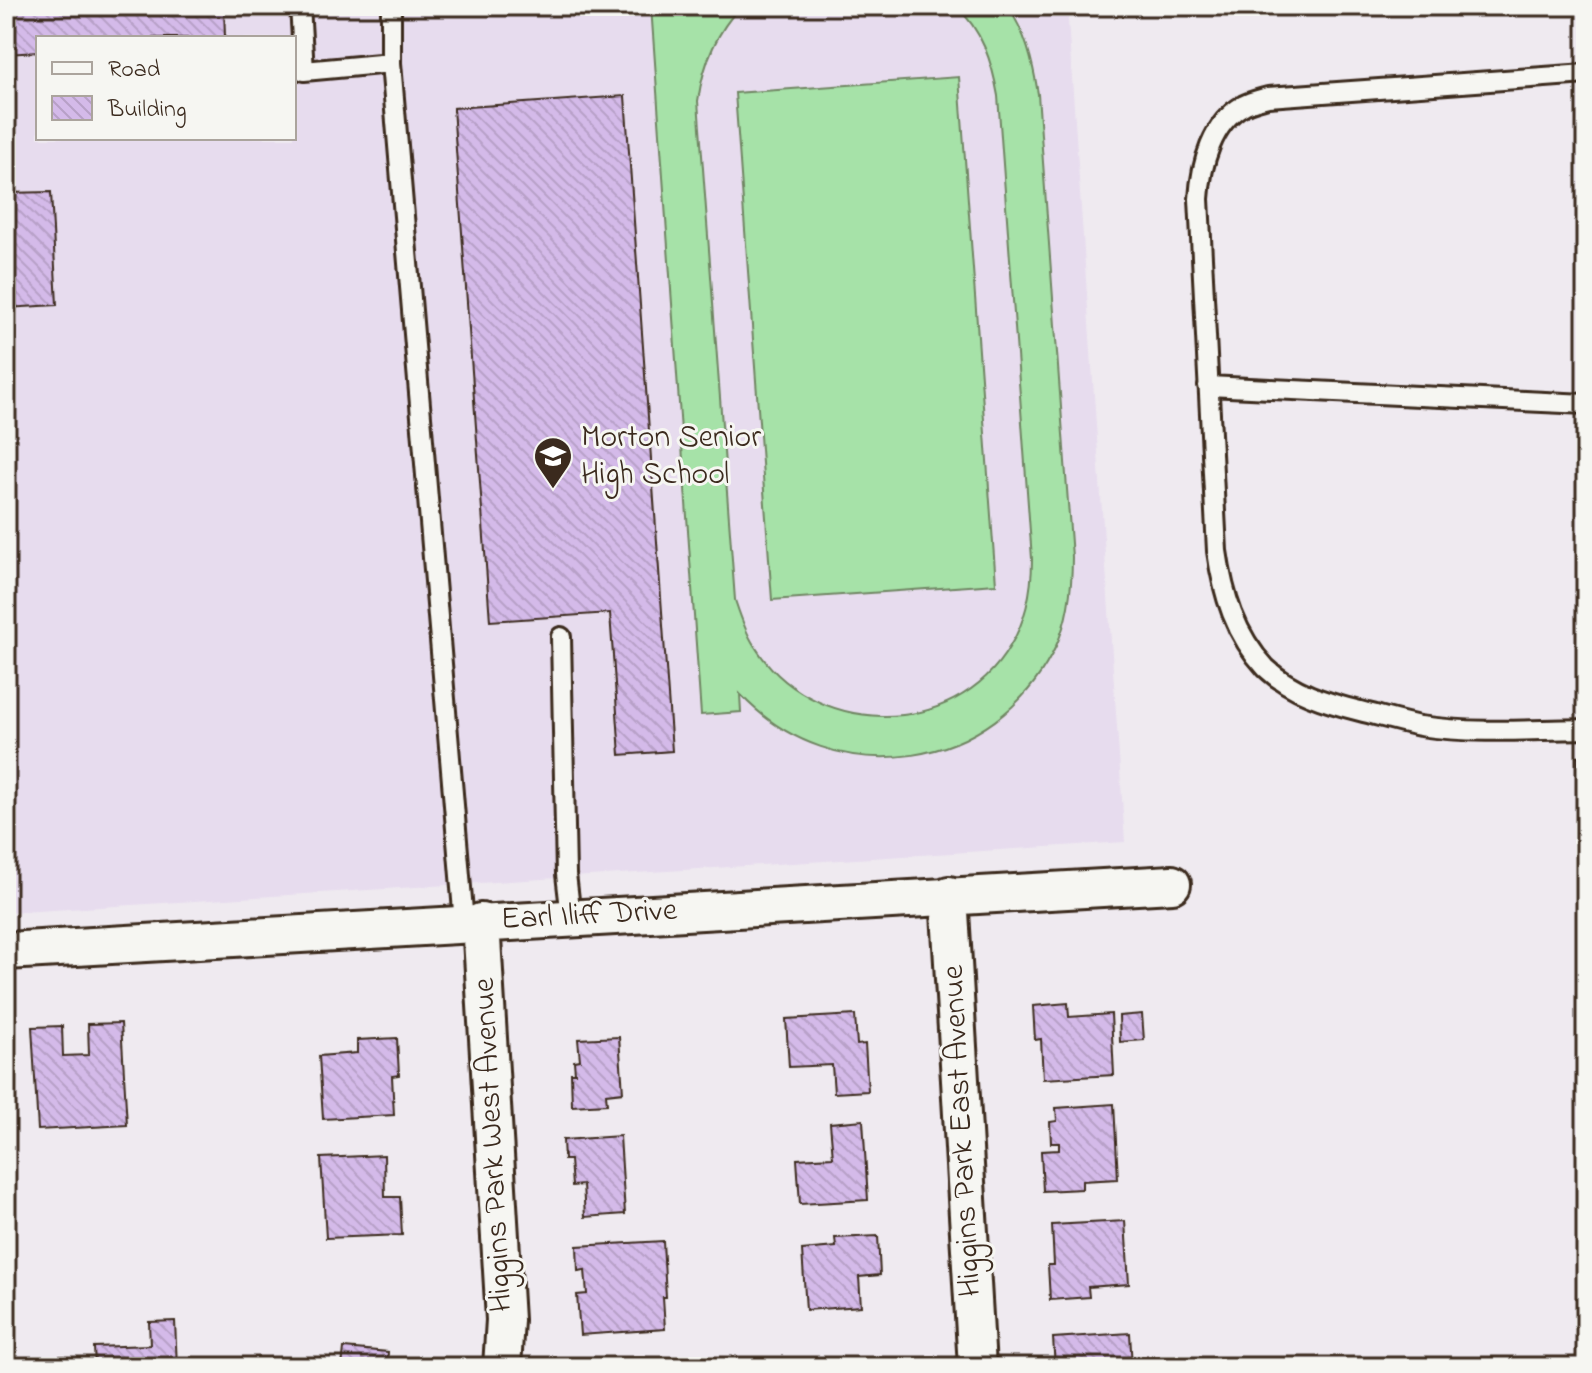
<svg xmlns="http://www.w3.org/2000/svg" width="1592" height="1373" font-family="'Indie Flower',sans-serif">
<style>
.built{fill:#e7dcee;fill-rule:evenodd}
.pitch{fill:#a6e2a8;stroke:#708663;stroke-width:2}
.building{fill:url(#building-back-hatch);stroke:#3b2a1e;stroke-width:2}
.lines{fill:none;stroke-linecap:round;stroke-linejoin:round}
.lane-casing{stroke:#3b2a1e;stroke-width:24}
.street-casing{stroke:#3b2a1e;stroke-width:42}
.lane{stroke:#f6f6f2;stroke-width:18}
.street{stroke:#f6f6f2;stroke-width:36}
.labels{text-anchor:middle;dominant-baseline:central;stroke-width:6;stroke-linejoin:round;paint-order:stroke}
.poi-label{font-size:32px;fill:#3b2a1e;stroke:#f6f6f2;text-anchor:start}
.street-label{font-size:32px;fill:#3b2a1e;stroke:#f6f6f2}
</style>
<defs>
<pattern id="building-back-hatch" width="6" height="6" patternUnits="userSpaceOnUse" patternTransform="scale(2)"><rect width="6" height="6" fill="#d4bae9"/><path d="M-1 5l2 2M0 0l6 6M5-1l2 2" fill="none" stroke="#b7a0c7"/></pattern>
</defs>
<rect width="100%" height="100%" fill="#efeaf0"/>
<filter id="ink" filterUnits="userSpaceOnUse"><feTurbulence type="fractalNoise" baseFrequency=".0125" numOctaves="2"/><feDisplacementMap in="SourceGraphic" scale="16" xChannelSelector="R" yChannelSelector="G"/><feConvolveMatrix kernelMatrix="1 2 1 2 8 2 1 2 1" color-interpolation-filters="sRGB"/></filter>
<g filter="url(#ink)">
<path class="built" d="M6,6h1061l58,836 -1119,71zM38,38h256v100h-256z"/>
<path class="pitch" d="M651,6h90c-26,27 -38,59 -43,95l37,499c5,15 10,31 19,45 56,92 200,97 256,1 17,-27 22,-56 22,-87l-34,-463c-6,-34 -16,-66 -42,-90h51c19,26 26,57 31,88l34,463c0,31 -3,61 -16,89 -59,126 -222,149 -316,48l1,18 -40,3z
M959,77l37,507 -224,16 -37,-507z"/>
<path class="building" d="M6,6h218l1,32h-187v14l-32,2z
M625,96l47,655 -52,4 -10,-142 -120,8 -37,-513z
M51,192l6,113 -51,3v-115z
M1586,755v66h-5l-4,-65z
M1068,1003l1,14 42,-3 3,61 -71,4 -2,-40 -6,1 -2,-34z
M1142,1014l2,26 -24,2 -1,-26z
M855,1015l2,30 8,-1 3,47 -34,2 -2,-28 -43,2 -3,-48z
M121,1023l6,102 -89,5 -6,-103 30,-1 1,30 26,-1 -1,-31z
M6,1030h2l5,72 -7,1z
M619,1037l4,55 -17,2 1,10 -35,2 -1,-33h4l-1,-12 6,-1 -2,-21z
M397,1038l2,37 -7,1 2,39 -71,4 -4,-63 38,-3v-13z
M1114,1104l4,75 -36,2v8l-39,2 -2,-40 18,-1v-7h-8l-1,-21 7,-1 -1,-13z
M863,1120l5,80 -68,4 -3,-45 36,-2 -3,-34z
M620,1136l5,78 -40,3 -2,-32 -11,1 -2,-26h-6l-1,-20z
M384,1155l1,42h15l2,38 -76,3 -5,-80z
M1125,1221l4,63 -41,3 1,10 -39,3 -2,-35h6l-2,-40z
M878,1236l2,39 -21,2 2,29 -55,4 -4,-60 34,-3 -1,-9z
M663,1241l3,56h-3l2,32 -85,6 -3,-40 10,-1 -2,-24 -7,1 -1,-25z
M175,1321l2,46h-82l-1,-20 56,-2 -1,-23z
M1130,1333l2,34h-77l-2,-29z
M344,1348l44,4 -1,15h-45z
M64,1356l1,11h-59v-8z
M276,1359v8h-61v-5z"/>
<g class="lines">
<g class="lane-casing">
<path id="lane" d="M300,6l4,65 87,-8 73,860
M391,63v-57
M1586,74l-318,23c-7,2 -17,4 -24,8 -32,17 -43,60 -45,94l18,352c6,43 18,84 49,117 25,24 61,35 94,43 20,5 40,11 60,15 54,8 111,4 166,3
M1208,386l378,18
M561,637l5,237 5,43"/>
</g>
<g class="street-casing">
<path id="street" d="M949,895l28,472
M481,922l24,398 -3,47
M6,951l1166,-67"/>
</g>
<use href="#lane" class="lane"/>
<use href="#street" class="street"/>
</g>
</g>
<defs>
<g id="school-pin" transform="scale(2)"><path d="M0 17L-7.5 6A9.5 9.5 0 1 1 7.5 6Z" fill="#3b2a1e" stroke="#f6f6f2"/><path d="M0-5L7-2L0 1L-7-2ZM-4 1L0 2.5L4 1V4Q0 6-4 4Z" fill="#fff"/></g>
</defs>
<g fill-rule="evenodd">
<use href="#school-pin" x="553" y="456"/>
</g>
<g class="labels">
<g class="poi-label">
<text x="581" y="438">Morton Senior<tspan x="581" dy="37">High School</tspan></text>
</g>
<g class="street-label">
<text transform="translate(589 916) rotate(-3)">Earl Iliff Drive</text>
<text transform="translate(963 1131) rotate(-93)">Higgins Park East Avenue</text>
<text transform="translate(494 1145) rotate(-93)">Higgins Park West Avenue</text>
</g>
</g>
<rect width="1592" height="1373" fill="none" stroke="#f6f6f2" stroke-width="32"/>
<rect x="16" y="16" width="1560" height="1341" fill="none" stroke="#3b2a1e" stroke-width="3" filter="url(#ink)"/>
<rect x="36" y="36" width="260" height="104" fill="#f6f6f2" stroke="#aba49d" stroke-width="2"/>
<rect x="52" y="62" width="40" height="12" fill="#f6f6f2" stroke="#aba49d" stroke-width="2"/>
<text x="108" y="76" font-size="24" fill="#3b2a1e">Road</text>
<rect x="52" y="96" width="40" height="24" fill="url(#building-back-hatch)" stroke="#aba49d" stroke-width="2"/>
<text x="108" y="116" font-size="24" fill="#3b2a1e">Building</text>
</svg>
